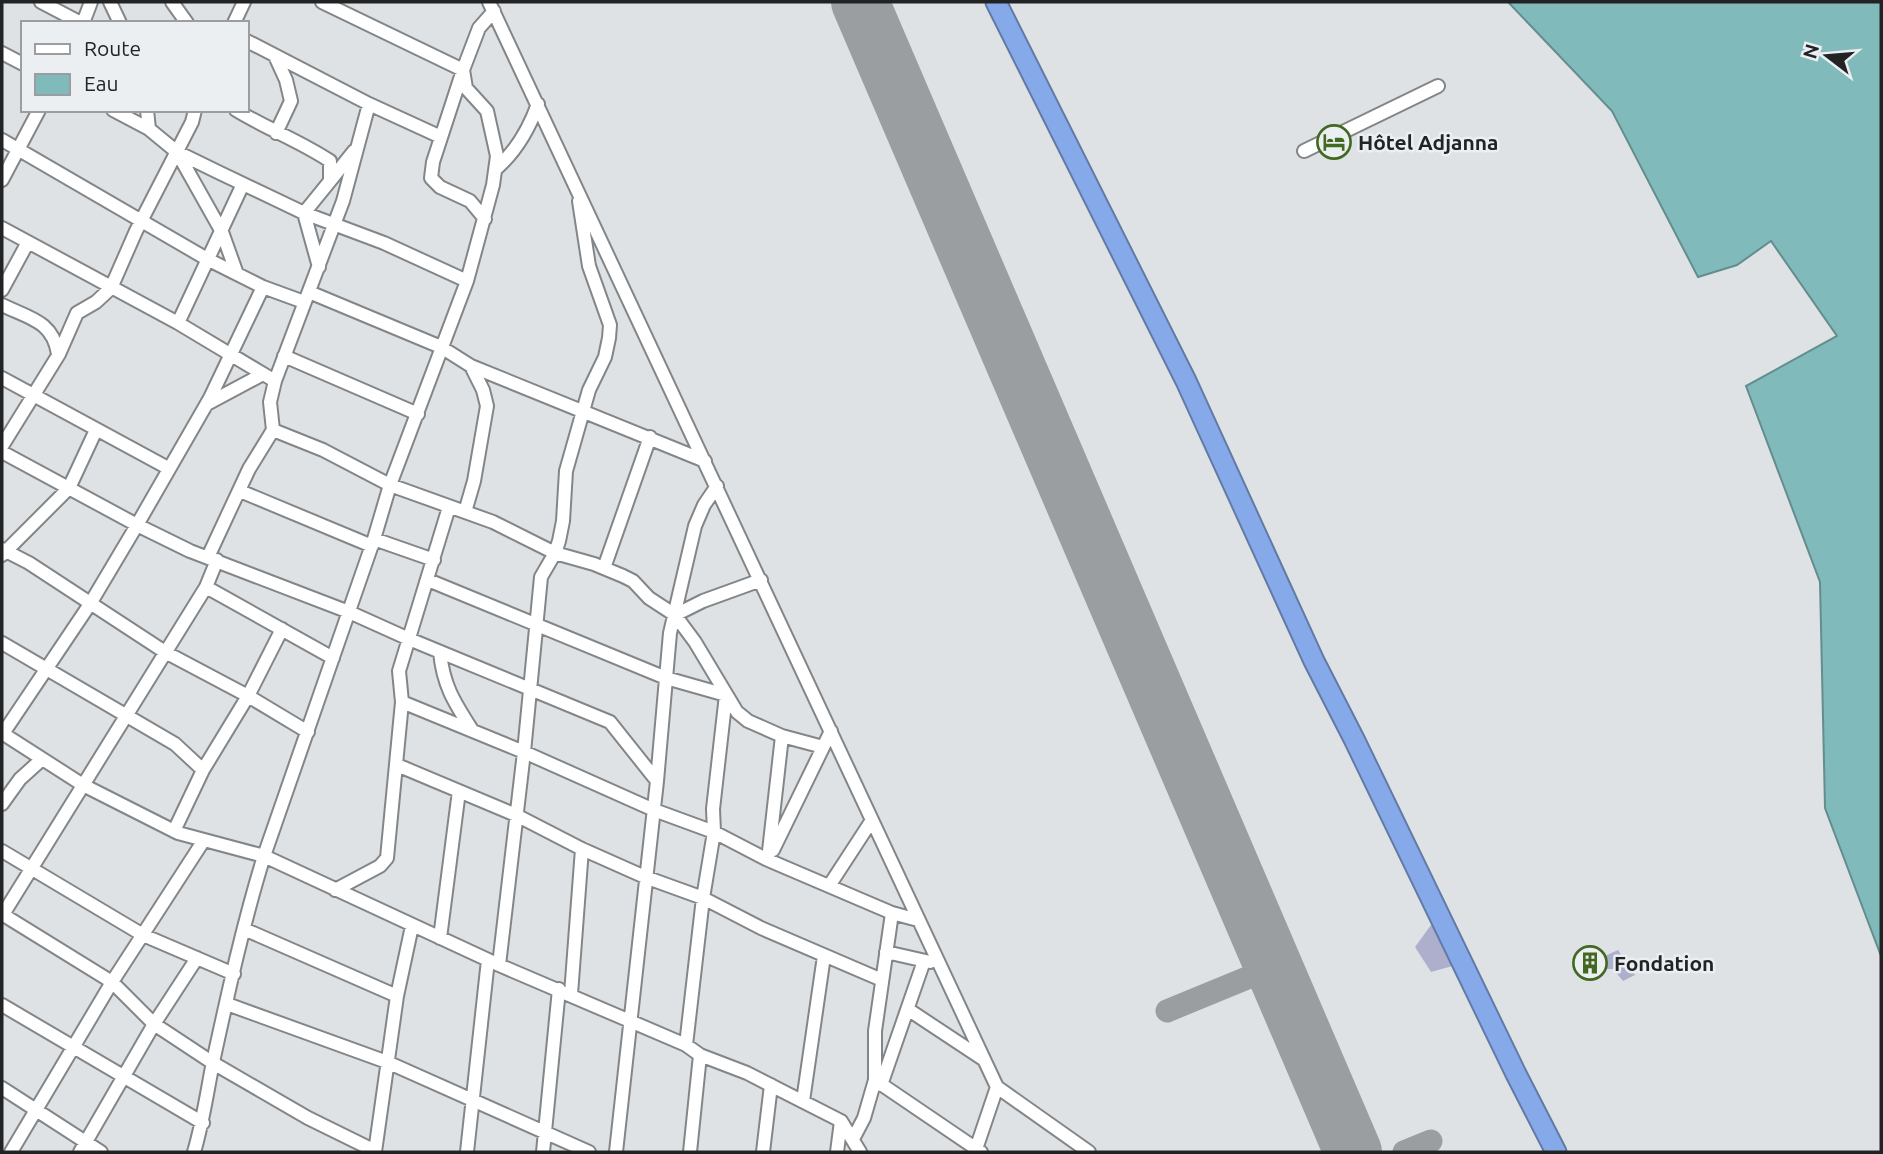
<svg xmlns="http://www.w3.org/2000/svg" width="1883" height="1154" font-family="Ubuntu,sans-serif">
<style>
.green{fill:#adafcd}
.water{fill:#80babb;stroke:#648d8e;stroke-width:2}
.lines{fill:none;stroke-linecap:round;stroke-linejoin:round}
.taxiway{stroke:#9b9ea0;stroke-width:23}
.runway{stroke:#9b9ea0;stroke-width:58}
.minor-casing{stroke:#838688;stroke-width:16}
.highway-casing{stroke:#637aa5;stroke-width:23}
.minor{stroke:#fff;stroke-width:12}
.highway{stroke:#86a9ea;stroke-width:19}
.labels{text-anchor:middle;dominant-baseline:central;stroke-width:5;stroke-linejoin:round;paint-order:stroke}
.poi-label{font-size:21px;font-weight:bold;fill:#222324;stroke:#eceff2;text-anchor:start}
</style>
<rect width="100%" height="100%" fill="#dee2e4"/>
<path class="green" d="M1431,925l12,2 13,38 -25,7 -16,-25z
M1618,950l17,25 -12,6 -10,-12h-7l-4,-5 3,-8z"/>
<path class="water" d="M1508,2h373v954l-56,-148 -5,-226 -74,-196 91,-50 -66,-95 -34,24 -39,12 -86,-166z"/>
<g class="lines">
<path class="taxiway" d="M1167,1011l107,-44
M1404,1152l27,-11"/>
<path class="runway" d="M860,2l493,1150"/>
<g class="minor-casing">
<path id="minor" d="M41,2l40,21
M110,2l10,21
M172,2l15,21
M322,2l141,68 -30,92 -2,16 9,9 30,14 15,18
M489,2l508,1085 92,65
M83,23l8,-21
M234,23l10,-21
M247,41l122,63
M2,53l21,11
M275,56l11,24 5,21 -15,32
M113,110l36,19 28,23 43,21 84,40 80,30 83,38
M147,110l2,19
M236,110c31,19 64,31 94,51v20l-26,32 15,54
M2,140l205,119 56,28 41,15
M1304,151l134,-65
M177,152l45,80 15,42
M497,168c19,-17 32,-39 41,-64
M2,180l37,-70
M330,181l24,-30
M2,228l176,95 97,58
M2,290l26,-48
M309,292l132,55 30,19 234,95
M2,305c27,13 51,16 56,49
M178,323l65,-139
M284,356l134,58
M2,378l166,90
M207,404l56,-30
M273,430l50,20 67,35 103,37 62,31 39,11 29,12 10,5 16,17 26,17 28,-14 58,-21
M2,446l57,-92 18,-41 19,-11 15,-14 25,-57 56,-109 3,-12
M2,452l135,73 53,26 159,61 60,27 201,83 47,59
M240,491l132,55
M465,512l9,-31 13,-75 -4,-16 -12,-24
M374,539l60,21
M2,549l27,14 136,89 83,44 60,36
M2,555l67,-67 27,-58
M208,557l41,-88 24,-39 -3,-28 5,-21 68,-180 26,-97 72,33
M604,568l46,-131
M428,580l238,98 60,17
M206,587l127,71
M675,615l20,27 42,70 11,9 34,15 -14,124
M2,643l173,101 28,26
M440,652c3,33 14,50 32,78
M402,702l122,50 130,58 60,22 54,28 124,53 26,7
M2,733l81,52 95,48 86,23 235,109 187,80 14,10 47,18 94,48 19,31
M2,735l88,-131 47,-79 73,-127 53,-111
M782,736l41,11
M397,765l119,50 66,34 63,28 58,21 58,30 121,52
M2,804l18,-25 21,-19
M174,831l29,-61 45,-74 34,-67
M773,850l58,-119
M2,851l141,84 91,39
M829,886l43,-66
M335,890l45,-24 7,-8 15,-156 -3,-31 50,-164
M2,914l110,68 42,42 59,39 95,55 67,33
M2,916l204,-329 11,-27
M244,929l153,67
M440,938l19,-147
M886,952l44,10
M499,965l25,-213 17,-175 14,-24 4,-12 4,-20 3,-50 23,-81 16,-33 4,-19 1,-13 -21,-59 -10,-65
M571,994l11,-145
M227,1004l160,58 202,90
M2,1005l201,118
M909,1010l74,49
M686,1045l17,-147 11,-66 -1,-23 13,-114
M875,1080l106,72
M881,1085l43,-124
M2,1088l99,64
M803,1101l21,-145
M853,1139l11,-21 11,-38v-49l17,-118
M11,1152l101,-170 92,-142
M80,1152l74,-128 43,-66
M194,1152c9,-30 13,-60 19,-90 15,-69 30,-138 51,-206l110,-317 16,-54 77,-204 26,-96 4,-29 -10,-45 -21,-23 -3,-18 16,-42 15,-17
M375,1152l22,-156 15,-70
M467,1152l21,-192
M543,1152l16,-163
M616,1152l41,-371 13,-148 25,-107 9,-21 13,-19
M690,1152l10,-97
M763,1152l8,-67
M837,1152l4,-31
M975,1152l22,-65"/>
</g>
<g class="highway-casing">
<path id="highway" d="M996,2l190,379 128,280 40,78 162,335 40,78"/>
</g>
<use href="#minor" class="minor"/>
<use href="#highway" class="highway"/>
</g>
<defs>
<g id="hotel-ring" transform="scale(1.75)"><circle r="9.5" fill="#eceff2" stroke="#426821" stroke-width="1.5"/><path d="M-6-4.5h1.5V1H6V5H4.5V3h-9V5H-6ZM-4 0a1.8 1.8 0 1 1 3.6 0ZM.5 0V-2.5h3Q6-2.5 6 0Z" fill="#426821"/></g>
<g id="building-ring" transform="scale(1.75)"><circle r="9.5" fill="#eceff2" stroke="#426821" stroke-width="1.5"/><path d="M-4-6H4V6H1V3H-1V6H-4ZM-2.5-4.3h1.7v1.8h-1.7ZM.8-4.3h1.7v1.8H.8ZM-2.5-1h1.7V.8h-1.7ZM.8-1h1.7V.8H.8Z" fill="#426821"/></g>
</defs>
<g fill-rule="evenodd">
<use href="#hotel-ring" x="1334" y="142"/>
<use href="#building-ring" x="1590" y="963"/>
</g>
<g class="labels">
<g class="poi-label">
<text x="1358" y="142">Hôtel Adjanna</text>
<text x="1614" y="963">Fondation</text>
</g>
</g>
<rect width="1883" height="1154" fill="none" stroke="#222324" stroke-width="7"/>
<rect x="21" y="21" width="228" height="91" fill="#eceff2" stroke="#9b9da0" stroke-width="2"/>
<rect x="35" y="44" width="35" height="10" fill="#ffffff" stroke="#9b9da0" stroke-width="2"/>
<text x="84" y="56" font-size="21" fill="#222324">Route</text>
<rect x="35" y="74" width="35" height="21" fill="#80babb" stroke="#9b9da0" stroke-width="2"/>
<text x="84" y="91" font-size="21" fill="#222324">Eau</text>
<g transform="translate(1827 56) rotate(286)" stroke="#eceff2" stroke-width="5" paint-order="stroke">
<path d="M0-5L12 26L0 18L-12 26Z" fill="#222324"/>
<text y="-10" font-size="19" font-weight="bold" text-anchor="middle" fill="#222324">N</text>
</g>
</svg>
